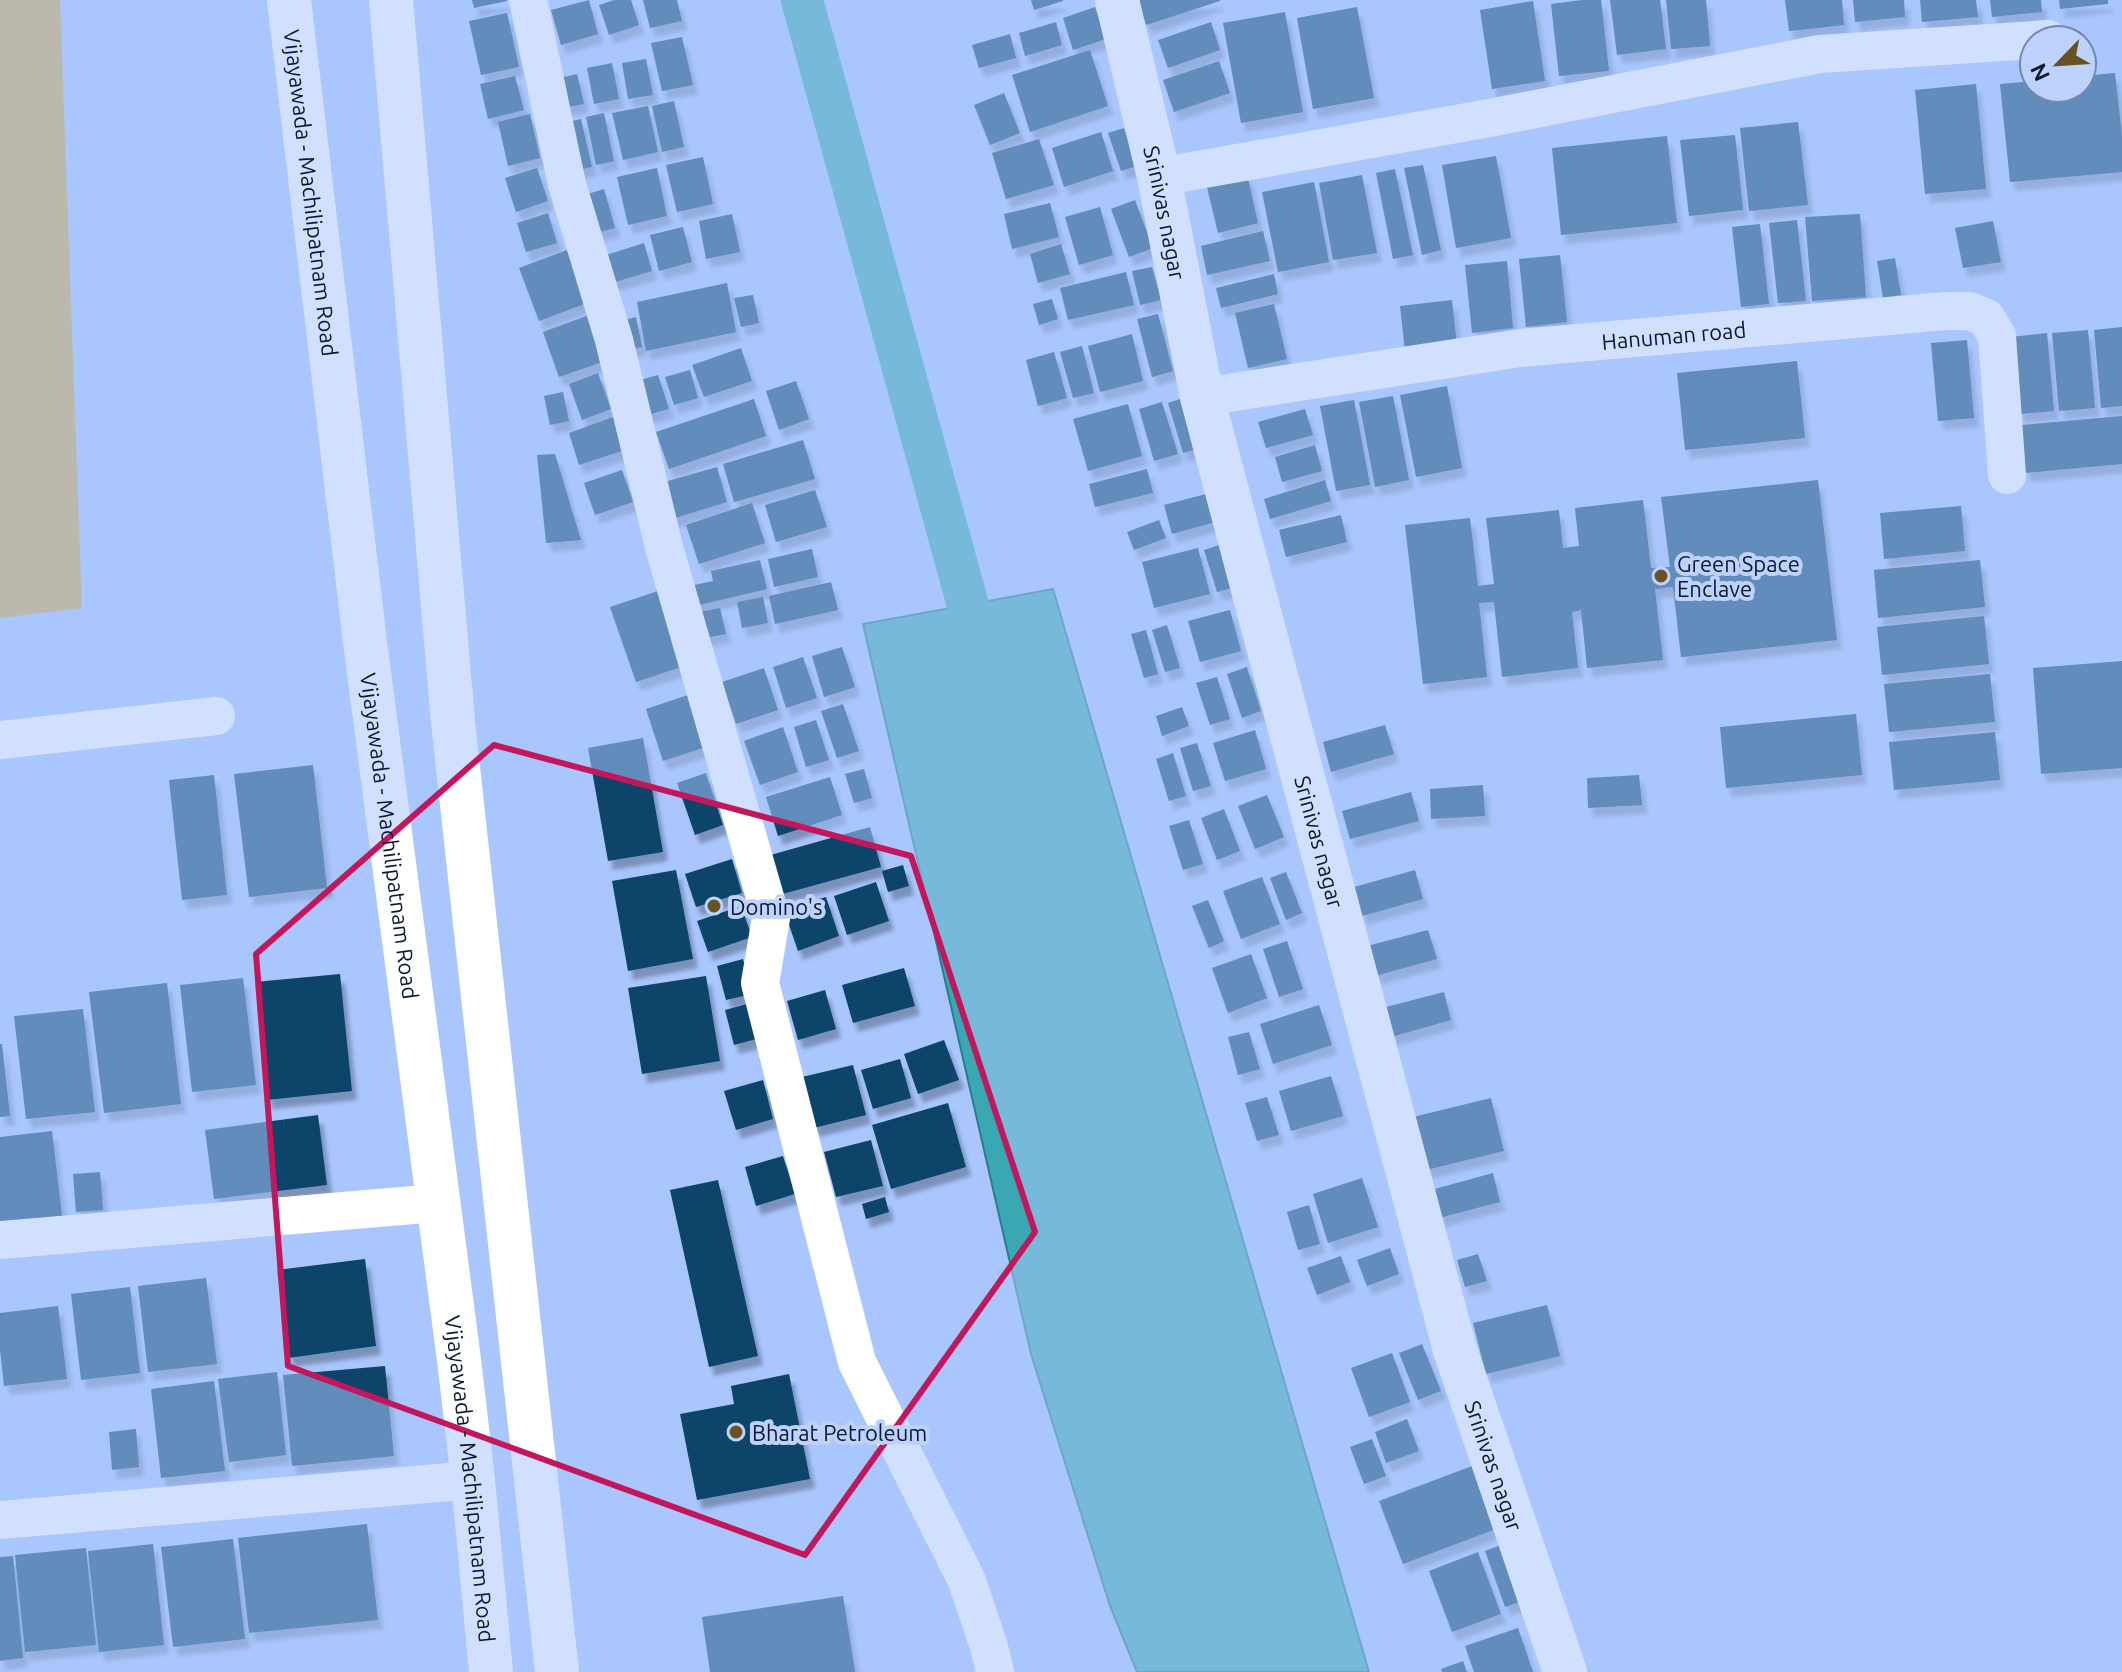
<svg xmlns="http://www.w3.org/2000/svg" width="2122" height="1672" font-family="Ubuntu,sans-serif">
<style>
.green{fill:#d0a74e}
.water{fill:#3aa8b2;stroke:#2c7d8c;stroke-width:2}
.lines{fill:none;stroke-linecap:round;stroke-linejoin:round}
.canal{stroke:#3aa8b2;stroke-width:42}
.building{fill:#09446a;filter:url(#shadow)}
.minor{stroke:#fff;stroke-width:38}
.tertiary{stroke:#fff;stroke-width:44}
.trunk{stroke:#fff;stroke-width:44}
.marked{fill:none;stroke:#c2185b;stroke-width:6;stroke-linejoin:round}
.poi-dot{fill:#695221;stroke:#bdd3fe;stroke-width:3}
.labels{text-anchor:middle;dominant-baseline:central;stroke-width:8;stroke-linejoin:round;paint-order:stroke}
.street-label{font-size:22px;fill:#0c1832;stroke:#bdd3fe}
.poi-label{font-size:22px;fill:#0c1832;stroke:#bdd3fe;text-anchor:start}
</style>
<defs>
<filter id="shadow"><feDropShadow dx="5" dy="9" stdDeviation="2" flood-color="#0004"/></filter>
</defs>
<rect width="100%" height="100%" fill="#a9c6fe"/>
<path class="green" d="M0,0h60l22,608 -82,10z"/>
<path class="water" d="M1053,589l316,1083h-232l-27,-66 -79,-252 -168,-730z"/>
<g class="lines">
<path class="canal" d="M802,0l181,660"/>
</g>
<path class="building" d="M472,0h35v1l-33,7z
M589,0l9,34 -37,11 -10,-35z
M614,0h17l8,25 -30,10 -10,-30z
M643,0h34l5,21 -32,7z
M1031,0h32v1l-29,9z
M1137,0h83v1l-74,24z
M1582,0h19l8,71 -50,5 -8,-72z
M1610,0h50l6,49 -49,6z
M1666,0h40l4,46 -39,3z
M1785,0h57l2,25 -55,6z
M1853,0h51l1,17 -50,5z
M1920,0h56l2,17 -56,5z
M1990,0h51l1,12 -50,5z
M2059,0h49v4l-48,5z
M1533,1l12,80 -53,8 -12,-79z
M1095,7l11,32 -33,11 -10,-32z
M1357,7l17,91 -61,11 -16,-91z
M1285,12l18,100 -62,11 -18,-100z
M507,13l12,54 -38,8 -12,-54z
M1056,22l6,23 -37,11 -6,-23z
M1211,22l9,28 -52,18 -10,-28z
M1010,34l6,24 -37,10 -7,-23z
M682,37l11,48 -31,6 -11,-48z
M1090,50l18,56 -78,26 -18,-57z
M646,59l7,36 -25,4 -6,-36z
M1219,61l11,32 -56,19 -11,-32z
M612,63l7,36 -25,5 -7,-36z
M2115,73l7,63v36l-112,10 -10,-98 34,-3v7h48v-12z
M577,74l7,30 -22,4 -6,-29z
M515,76l9,34 -36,9 -8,-35z
M1976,84l10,105 -61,5 -10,-104z
M1004,93l16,40 -30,12 -16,-40z
M674,101l10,46 -22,5 -10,-46z
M648,106l10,46 -35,8 -11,-47z
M604,113l10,48 -18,4 -10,-48z
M530,114l10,44 -32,8 -10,-44z
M581,119l11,48 -19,4 -10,-48z
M1798,122l10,83 -59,6 -9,-83z
M1124,128l13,38 -16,5 -13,-38z
M1101,132l12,39 -49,16 -12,-39z
M1735,135l8,75 -54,6 -9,-76z
M1667,136l10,87 -116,12 -9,-87z
M1039,139l15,46 -48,14 -14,-46z
M1496,156l15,82 -55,10 -14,-83z
M703,157l10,47 -36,8 -11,-47z
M1423,165l18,85 -19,5 -18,-87z
M537,168l11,33 -32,11 -11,-34z
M657,168l10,48 -39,9 -11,-48z
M1395,169l18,86 -20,4 -17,-86z
M1247,174l11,49 -40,10 -12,-50z
M1362,175l15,78 -44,7 -14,-77z
M1314,182l15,80 -51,10 -16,-80z
M604,189l11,39 -24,6 -10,-38z
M1135,200l18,48 -24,9 -18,-48z
M1050,203l9,34 -47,12 -8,-35z
M1100,207l13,48 -34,10 -14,-48z
M548,213l9,30 -31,9 -9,-29z
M732,214l8,38 -34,7 -7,-38z
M1860,214l6,83 -54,4 -7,-84z
M1797,220l9,81 -28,2 -9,-80z
M1993,221l8,41 -38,6 -8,-40z
M1760,224l9,80 -28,3 -9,-80z
M683,227l9,35 -33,9 -9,-36z
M1263,231l7,30 -63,14 -6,-29z
M644,243l8,28 -47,14 -8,-27z
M1061,244l9,30 -32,9 -8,-29z
M567,250l20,53 -48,18 -20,-53z
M1560,255l7,67 -41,5 -7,-68z
M1895,258l6,37 -18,3 -6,-37z
M1507,261l6,67 -41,5 -7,-68z
M1152,267l9,33 -21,5 -8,-34z
M1126,272l8,33 -66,15 -8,-32z
M1274,274l4,20 -57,14 -5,-20z
M727,283l9,49 -90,19 -9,-49z
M753,295l6,28 -18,4 -7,-29z
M1052,299l6,20 -19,6 -6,-21z
M1452,300l5,46 -52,5 -5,-45z
M1274,304l13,55 -39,9 -13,-55z
M1158,314l15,57 -21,6 -15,-58z
M589,315l16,46 -46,16 -16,-45z
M636,317l6,30 -19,3 -6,-28z
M2122,327v79l-21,2 -7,-78z
M2088,330l7,78 -36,3 -7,-78z
M2047,333l7,78 -35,3 -8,-77z
M1132,334l11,47 -43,11 -12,-46z
M1967,340l7,78 -36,3 -7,-78z
M1082,346l12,47 -21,5 -13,-46z
M741,348l11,33 -48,16 -12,-32z
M1054,352l13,46 -29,8 -12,-46z
M1797,361l8,77 -120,12 -8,-77z
M690,370l8,28 -24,7 -9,-28z
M598,373l13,36 -29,11 -13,-36z
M658,375l11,34 -25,7 -11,-34z
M796,381l13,38 -30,11 -13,-39z
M1447,386l15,82 -46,9 -16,-82z
M563,392l6,29 -19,4 -6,-29z
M1393,396l16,84 -34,7 -16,-85z
M1186,397l15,51 -18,5 -15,-50z
M754,399l12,37 -97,33 -13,-37z
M1354,400l16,85 -34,6 -16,-85z
M1162,402l16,52 -24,7 -15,-52z
M1128,404l14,52 -54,15 -15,-52z
M1305,409l8,26 -47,13 -8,-26z
M616,416l12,33 -49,16 -10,-32z
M2122,416v48l-97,9 -4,-48z
M803,440l12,39 -81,23 -11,-38z
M1315,445l7,26 -40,11 -7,-25z
M555,454l26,86 -35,3 -9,-88z
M717,467l10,35 -55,17 -11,-36z
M1147,469l6,24 -58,14 -6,-23z
M622,470l11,32 -38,13 -11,-32z
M1325,480l6,21 -61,18 -6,-20z
M1818,480l19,160 -156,17 -8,-70 -18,2 8,71 -76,8 -6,-58 -9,2 6,56 -76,9 -8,-75 -15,1 8,74 -64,7 -18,-159 65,-7 8,68 16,-2 -8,-66 73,-8 4,38 16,-2 -4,-38 68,-8 8,68 19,-1 -9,-70z
M815,490l12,37 -51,15 -11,-37z
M1210,493l9,28 -47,13 -8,-29z
M752,503l13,40 -66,21 -13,-39z
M1961,506l4,45 -81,8 -4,-46z
M1341,515l6,27 -61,15 -7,-27z
M1159,520l7,18 -32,12 -7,-18z
M1219,545l13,43 -15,4 -13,-42z
M1198,548l12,46 -56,14 -12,-46z
M812,549l6,28 -44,10 -6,-28z
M760,560l7,29 -72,17 -5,-20 23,-5 -2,-10z
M1980,560l5,47 -107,11 -4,-48z
M831,582l7,28 -63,14 -6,-28z
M667,588l26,75 -57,19 -26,-75z
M763,597l5,26 -26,5 -5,-26z
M720,608l6,26 -27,5 -5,-26z
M1230,610l11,41 -41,11 -12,-41z
M1984,616l5,48 -107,11 -5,-48z
M1167,625l13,43 -15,4 -13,-42z
M1146,630l12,44 -14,4 -13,-44z
M842,647l13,40 -31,10 -12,-41z
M803,657l14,41 -31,10 -13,-41z
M2122,661v107l-81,6 -8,-106z
M1247,667l14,44 -19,7 -15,-44z
M764,668l14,42 -42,14 -14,-42z
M1990,674l5,48 -106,10 -5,-48z
M1217,677l13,42 -20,6 -14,-42z
M691,694l18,52 -46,15 -17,-52z
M843,704l16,47 -22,7 -16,-47z
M1182,707l7,19 -27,10 -6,-20z
M1856,714l6,61 -136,13 -6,-61z
M816,720l13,40 -23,7 -12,-40z
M1385,725l9,29 -63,18 -8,-30z
M783,727l15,45 -38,13 -16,-44z
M1255,730l11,39 -41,12 -12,-38z
M1995,732l5,48 -106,10 -5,-48z
M643,738l20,114 -55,9 -20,-113z
M1197,743l14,43 -18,5 -13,-43z
M1173,753l13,43 -17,5 -13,-42z
M313,765l14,123 -78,9 -15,-123z
M864,769l8,29 -18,5 -9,-29z
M706,773l17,52 -28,10 -18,-52z
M214,775l13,120 -45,5 -13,-120z
M1639,775l3,30 -54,3 -1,-30z
M830,777l12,38 -64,21 -12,-39z
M1483,785l2,31 -54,3 -1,-30z
M1411,792l8,29 -69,18 -8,-28z
M1267,795l17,42 -29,12 -17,-43z
M1224,809l16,42 -23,9 -16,-42z
M1189,820l14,44 -20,6 -14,-44z
M870,827l11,40 -102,28 -12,-39z
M732,859l10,34 -46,14 -11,-33z
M903,865l6,21 -21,6 -6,-21z
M676,870l17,89 -65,12 -16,-90z
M1415,870l8,29 -61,17 -8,-29z
M1286,872l16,41 -16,7 -16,-42z
M1262,877l18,47 -39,15 -18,-48z
M876,882l13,39 -42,14 -13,-39z
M826,897l13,39 -41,15 -14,-41z
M1208,900l16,41 -15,7 -17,-42z
M741,906l11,31 -44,15 -11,-31z
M1428,930l9,29 -62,17 -8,-30z
M1287,941l16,48 -24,8 -16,-48z
M1251,954l16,44 -39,15 -16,-45z
M743,959l9,35 -26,6 -9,-34z
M904,968l11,38 -62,17 -11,-38z
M340,974l12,117 -85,9 -12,-118z
M706,976l14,85 -78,13 -14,-86z
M243,978l13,107 -64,7 -12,-107z
M167,983l14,121 -77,9 -15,-121z
M825,990l11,39 -38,11 -11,-39z
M1444,992l7,28 -60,17 -9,-29z
M751,1003l9,35 -26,7 -9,-35z
M1319,1005l13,40 -59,19 -13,-40z
M83,1009l12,103 -69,7 -12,-103z
M1249,1032l11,37 -22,6 -10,-38z
M944,1040l15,40 -41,14 -14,-40z
M0,1044h2l8,72 -10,1z
M900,1059l11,39 -38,11 -12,-39z
M853,1065l13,50 -52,13 -12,-51z
M1331,1076l12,40 -52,15 -12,-40z
M763,1080l10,39 -37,11 -12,-39z
M1267,1097l12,38 -22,6 -12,-38z
M1491,1098l13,53 -78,19 -13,-53z
M948,1103l18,64 -75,22 -19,-64z
M318,1115l9,70 -113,14 -9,-69z
M52,1131l10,85 -62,7v-86z
M871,1140l12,46 -47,11 -12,-45z
M783,1156l12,38 -39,12 -11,-39z
M100,1172l3,38 -27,2 -3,-38z
M1493,1173l7,29 -61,16 -8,-28z
M1362,1178l16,49 -50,16 -15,-49z
M718,1180l40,176 -49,11 -39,-177z
M885,1197l4,15 -23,7 -4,-15z
M1309,1205l11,39 -22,6 -11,-38z
M1390,1248l9,26 -32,12 -10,-26z
M1478,1254l9,27 -22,6 -8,-27z
M1341,1256l9,26 -33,13 -10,-27z
M365,1259l11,87 -88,12 -11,-88z
M206,1278l11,86 -69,8 -10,-86z
M130,1287l10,86 -59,7 -10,-86z
M1547,1305l13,51 -74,18 -13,-51z
M58,1306l9,73 -63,7 -4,-36v-37z
M1422,1344l19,47 -23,9 -19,-47z
M1392,1353l18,49 -41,15 -18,-49z
M385,1366l9,90 -102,10 -9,-91z
M277,1372l9,83 -57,7 -11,-83z
M789,1374l21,105 -113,21 -17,-86 54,-10 -3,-18z
M214,1381l11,90 -64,7 -10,-89z
M1407,1419l12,32 -33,12 -11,-31z
M136,1429l3,38 -27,3 -3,-38z
M1372,1439l14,37 -22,8 -14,-37z
M1472,1466l24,63 -93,35 -24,-63z
M367,1524l11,96 -129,13 -11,-95z
M233,1539l12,100 -72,8 -12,-100z
M153,1544l11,101 -65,7 -11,-101z
M1501,1545l21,56 -17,6 -20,-56z
M86,1548l10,97 -71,7 -10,-97z
M1478,1552l23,62 -49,18 -23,-61z
M13,1556l10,102 -23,3v-104z
M843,1596l12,76h-145l-8,-55z
M1518,1628l15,44h-59l-9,-26z
M1463,1661l4,11h-25l-1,-3z"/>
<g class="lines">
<g class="minor">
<path d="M528,0l39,184 47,156 50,207 107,371 -11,65 97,379 110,219 22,66 6,25"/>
<path d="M1159,177l325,-58 336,-65 228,-15"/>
<path id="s1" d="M1202,397l318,-49 426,-37h24l16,7 11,18 10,139"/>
<path d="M0,740l216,-24"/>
<path d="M0,1240l437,-37"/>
<path d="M0,1520l473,-40"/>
</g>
<path class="tertiary" id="s2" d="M1117,0l42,177 43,220 253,953 110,322"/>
<g class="trunk">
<path id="s3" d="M289,0l76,642 94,718 14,120 18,192"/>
<path d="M391,0l62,722 104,950"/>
</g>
</g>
<path d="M0 0H2122V1672H0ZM494,745l417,111 124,376 -230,323 -517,-189 -32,-412z" fill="#a9c6fe" fill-opacity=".55" fill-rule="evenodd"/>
<path class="marked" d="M494,745l417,111 124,376 -230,323 -517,-189 -32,-412z"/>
<g class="poi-dot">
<circle cx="1661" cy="576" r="8"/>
<circle cx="714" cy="906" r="8"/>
<circle cx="736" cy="1432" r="8"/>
</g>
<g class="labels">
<g class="street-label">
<text stroke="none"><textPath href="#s3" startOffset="194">Vijayawada - Machilipatnam Road</textPath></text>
<text stroke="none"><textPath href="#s2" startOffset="218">Srinivas nagar</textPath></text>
<text stroke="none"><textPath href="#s1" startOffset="476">Hanuman road</textPath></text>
<text stroke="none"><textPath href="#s3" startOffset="842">Vijayawada - Machilipatnam Road</textPath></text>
<text stroke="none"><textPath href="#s2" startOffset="866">Srinivas nagar</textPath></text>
<text stroke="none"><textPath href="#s2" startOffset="1514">Srinivas nagar</textPath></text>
<text stroke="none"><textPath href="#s3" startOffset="1490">Vijayawada - Machilipatnam Road</textPath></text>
</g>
<g class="poi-label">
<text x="1677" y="563">Green Space<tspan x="1677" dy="25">Enclave</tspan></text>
<text x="730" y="906">Domino's</text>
<text x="752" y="1432">Bharat Petroleum</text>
</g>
</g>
<g transform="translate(2058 64) rotate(245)"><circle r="38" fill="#bdd3fe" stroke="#7688ac" stroke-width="2"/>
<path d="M0-6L14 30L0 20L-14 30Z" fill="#695221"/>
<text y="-12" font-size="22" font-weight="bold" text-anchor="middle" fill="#0c1832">N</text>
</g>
</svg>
